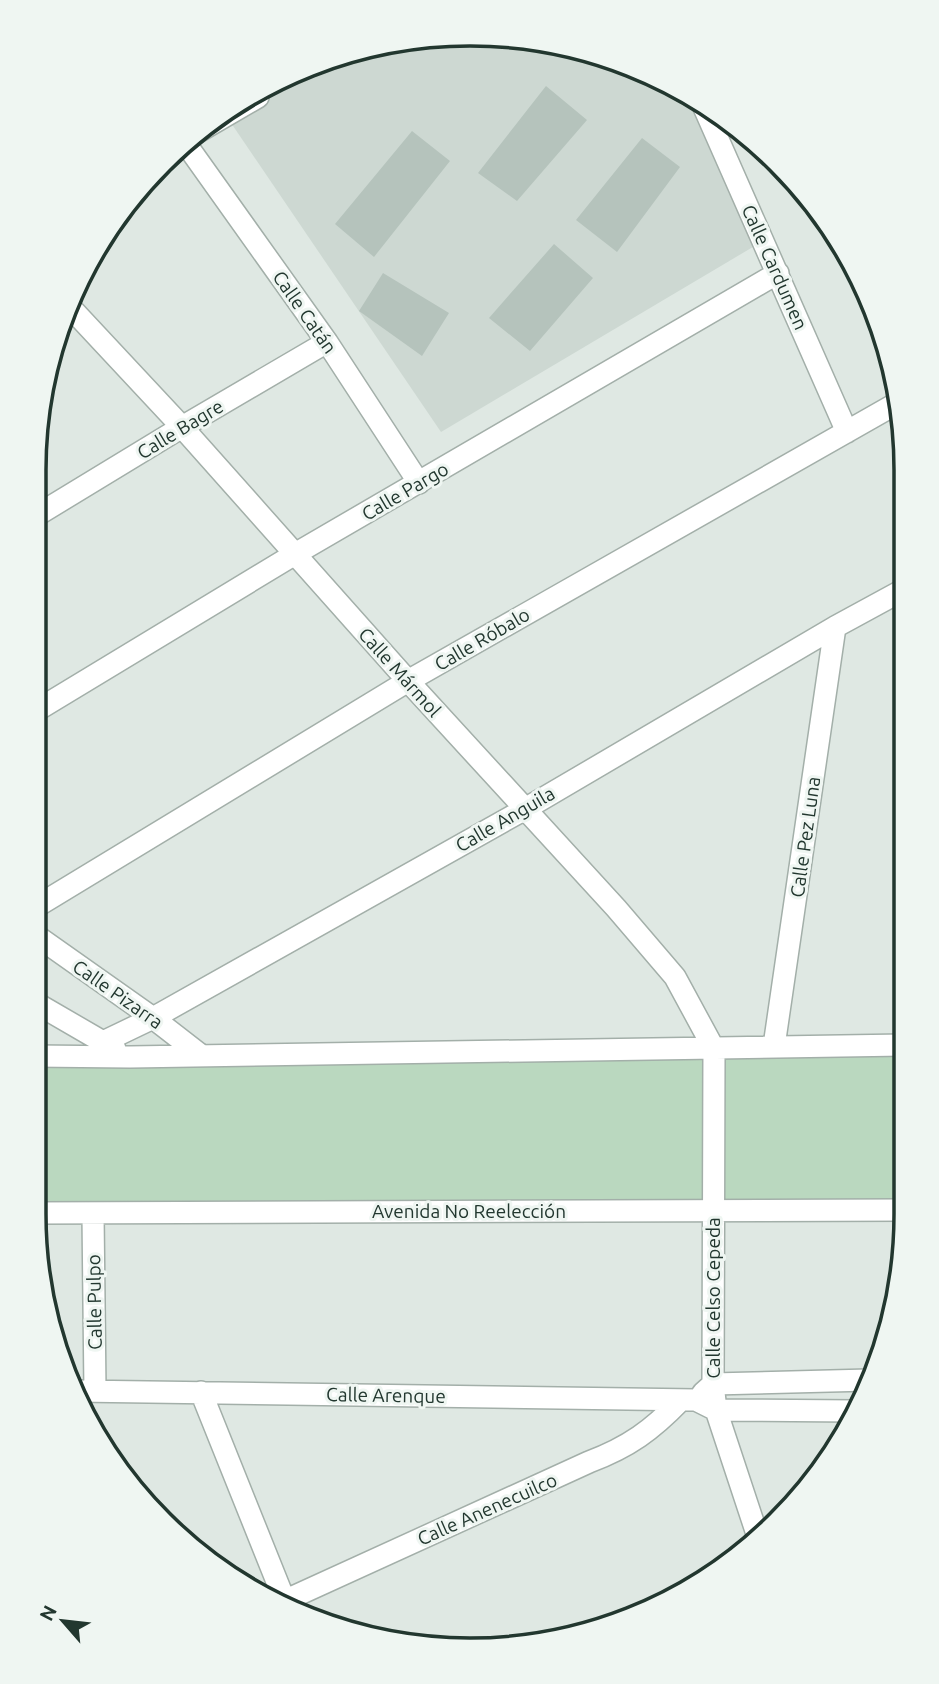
<svg xmlns="http://www.w3.org/2000/svg" width="939" height="1684" font-family="Ubuntu,sans-serif">
<style>
.built{fill:#cdd8d2}
.green{fill:#bad8bf}
.building{fill:#b5c3bc}
.lines{fill:none;stroke-linecap:round;stroke-linejoin:round}
.minor-casing{stroke:#a3afa9;stroke-width:24}
.minor{stroke:#fff;stroke-width:21}
.labels{text-anchor:middle;dominant-baseline:central;stroke-width:6;stroke-linejoin:round;paint-order:stroke}
.street-label{font-size:19px;fill:#22372f;stroke:#eff6f2}
.rim{fill:none;stroke:#22372f;stroke-width:3.5}
</style>
<rect width="100%" height="100%" fill="#dfe8e3"/>
<path class="built" d="M527,37l161,55 7,5 68,144 -322,191 -212,-312 92,-54 36,-18z"/>
<path class="green" d="M904,1046l1,164h-872v-154z"/>
<path class="building" d="M546,86l41,34 -70,81 -39,-28z
M412,131l38,30 -76,96 -39,-33z
M642,138l38,29 -63,85 -41,-32z
M554,244l39,34 -63,73 -41,-33z
M383,273l66,40 -27,43 -63,-45z"/>
<g class="lines">
<g class="minor-casing">
<path id="minor" d="M702,103l145,329
M196,133l62,-36
M186,144l141,198 92,141
M69,306l113,121 226,254 208,227 59,69 39,72 -1,335 3,26 43,130
M34,517l148,-90 145,-85
M34,712l261,-158 483,-281
M34,908l374,-227 491,-279
M34,934l119,84 49,38
M34,1002l81,47
M103,1042l50,-24 372,-209 310,-182 68,-37
M774,1046l61,-419
M33,1056l97,1 774,-12
M33,1213l872,-3
M93,1214l2,177
M76,1391l620,9 20,10 140,1
M201,1392l85,212
M703,1393l10,-9 156,-4
M282,1602l307,-140c40,-15 63,-32 92,-62"/>
</g>
<use href="#minor" class="minor"/>
</g>
<g class="labels">
<g class="street-label">
<text transform="translate(775 267) rotate(66)">Calle Cardumen</text>
<text transform="translate(305 312) rotate(55)">Calle Catán</text>
<text transform="translate(180 429) rotate(-31)">Calle Bagre</text>
<text transform="translate(405 491) rotate(-30)">Calle Pargo</text>
<text transform="translate(482 639) rotate(-30)">Calle Róbalo</text>
<text transform="translate(400 672) rotate(48)">Calle Mármol</text>
<text transform="translate(505 819) rotate(-30)">Calle Anguila</text>
<text transform="translate(805 837) rotate(-82)">Calle Pez Luna</text>
<text transform="translate(118 994) rotate(35)">Calle Pizarra</text>
<text x="469" y="1211">Avenida No Reelección</text>
<text transform="translate(713 1298) rotate(-90)">Calle Celso Cepeda</text>
<text transform="translate(94 1302) rotate(-91)">Calle Pulpo</text>
<text transform="translate(386 1395) rotate(1)">Calle Arenque</text>
<text transform="translate(487 1509) rotate(-24)">Calle Anenecuilco</text>
</g>
</g>
<path d="M0 0H939V1684H0ZM470 46H470A424 424 0 0 1 894 470V1214A424 424 0 0 1 470 1638H470A424 424 0 0 1 46 1214V470A424 424 0 0 1 470 46Z" fill="#eff6f2" fill-rule="evenodd"/>
<path class="rim" d="M470 46H470A424 424 0 0 1 894 470V1214A424 424 0 0 1 470 1638H470A424 424 0 0 1 46 1214V470A424 424 0 0 1 470 46Z"/>
<g transform="translate(63 1621) rotate(298)" stroke="#eff6f2" stroke-width="5" paint-order="stroke">
<path d="M0-5L12 26L0 18L-12 26Z" fill="#22372f"/>
<text y="-10" font-size="19" font-weight="bold" text-anchor="middle" fill="#22372f">N</text>
</g>
</svg>
